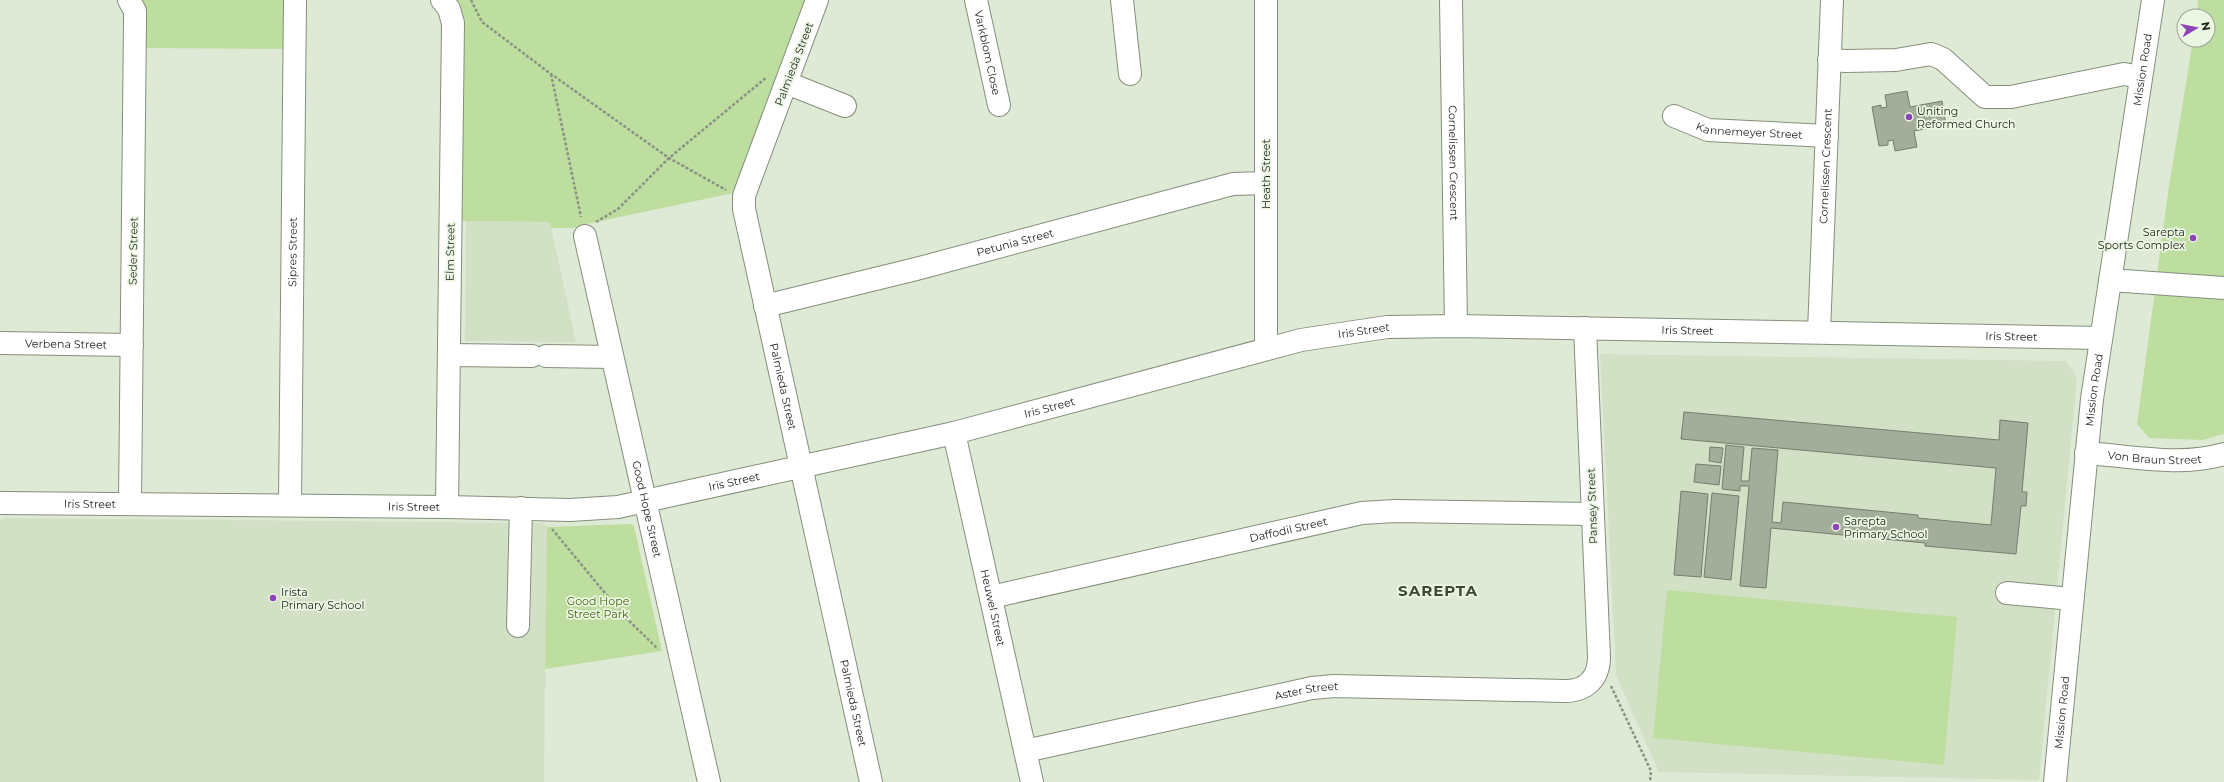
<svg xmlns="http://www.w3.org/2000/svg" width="2224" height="782" font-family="Montserrat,sans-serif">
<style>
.built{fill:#d2e0c6}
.green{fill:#bdde9f}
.building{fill:#a3ad9a;stroke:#747e6c}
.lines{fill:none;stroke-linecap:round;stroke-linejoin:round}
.minor-casing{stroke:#848e7c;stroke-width:24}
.path{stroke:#8b9284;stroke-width:2.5;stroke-dasharray:3 2;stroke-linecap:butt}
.minor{stroke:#fff;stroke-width:22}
.poi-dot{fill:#8c44b7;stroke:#ecf7e3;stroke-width:1.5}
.labels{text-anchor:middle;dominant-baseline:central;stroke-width:3.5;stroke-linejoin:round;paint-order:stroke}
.street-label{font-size:11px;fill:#1e221b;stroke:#ecf7e3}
.poi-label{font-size:11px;fill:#1e221b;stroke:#ecf7e3;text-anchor:start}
.park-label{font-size:11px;fill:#416411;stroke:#ecf7e3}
.district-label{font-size:15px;font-weight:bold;letter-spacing:1px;fill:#3e4636;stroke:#ecf7e3}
</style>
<rect width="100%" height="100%" fill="#dfead6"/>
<path class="built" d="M466,221l84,1 26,120 -111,-1z
M1600,354l466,7 11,17 -38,402 -380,-8 -43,-97z
M5,518l539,5 3,4 -3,255h-544v-262z"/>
<path class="green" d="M136,0h151l-1,49 -144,-1z
M451,0h359l-72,192 -156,33v3h-31l-1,-6 -93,-1z
M2198,0h26v434l-21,6 -54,-2 -12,-14 31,-231 25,-153h15v-24h-11z
M630,524l4,2 28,125 -117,18 2,-142z
M1667,590l290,27 -13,148 -291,-27z"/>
<path class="building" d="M1907,91l3,16 32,-6 4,24 -32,6 3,16 -22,4 -2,-11 -5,1v4l-9,1 -7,-39 9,-2v3l6,-1 -2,-12z
M1684,412l315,28 1,-20 28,3 -6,69h5l-1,14h-5l-5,48 -91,-8v-3l-154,-15 -5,60 -26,-2 9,-100h-9v5l-18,-2 4,-44 18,2 -3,34h8l3,-33 26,2 -6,72 9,1 2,-21 135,13v3l73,7 5,-57 -315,-29z
M1710,447l13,1 -2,15 -12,-2z
M1696,464l25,2 -2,19 -25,-3z
M1681,491l27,3 -7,83 -27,-2z
M1712,493l27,3 -8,84 -27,-3z"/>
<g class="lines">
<g class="minor-casing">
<g id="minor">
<path d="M129,0l6,11v9l-5,484"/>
<path d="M442,0l7,9 4,14 -6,484"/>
<path id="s1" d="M817,0l-68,182 -5,14v13l127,573"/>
<path id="s2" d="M976,0l23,105"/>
<path d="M1122,0l8,74"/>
<path d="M1266,0v348"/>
<path id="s3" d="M1451,0l5,326"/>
<path d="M1829,60l17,1 50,-1 35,-6 12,5 42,38h26l113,-23 17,3"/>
<path d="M787,83l58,23"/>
<path id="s4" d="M1674,116l34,14 119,6"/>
<path id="s5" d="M585,236l124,546"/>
<path d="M2110,280l114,8"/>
<path id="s6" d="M765,306l151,-37 317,-85 33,-1"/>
<path id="s7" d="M1819,332l13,-332"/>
<path id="s8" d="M0,343l132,2"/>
<path d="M449,355l83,1"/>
<path d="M546,356l66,1"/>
<path id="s9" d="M954,433l78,349"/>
<path id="s10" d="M2086,453c45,3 94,14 138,1"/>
<path id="s11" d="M0,503l447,4 123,3 48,-3 336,-74 347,-93 86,-13 69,-1 645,12"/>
<path id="s12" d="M290,505l5,-505"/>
<path d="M2007,593l65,6"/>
<path id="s13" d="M991,597l371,-84 33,-2 197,3"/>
<path d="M518,626l3,-118"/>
<path id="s14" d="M1025,751l287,-63 22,-2 231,5c21,0 34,-13 34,-34l-14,-329"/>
<path id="s15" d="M2055,782l37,-383 61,-399"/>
</g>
</g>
<path class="path" d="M471,0l11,22 69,52 118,84 57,32
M551,74l30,143
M596,222l22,-13 51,-51 98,-81
M552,529l72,87 34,33
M1611,686l40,85 -1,11"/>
<use href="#minor" class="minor"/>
</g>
<g class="poi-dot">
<circle cx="1909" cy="117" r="4"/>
<circle cx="2193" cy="238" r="4"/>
<circle cx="1836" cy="527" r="4"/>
<circle cx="273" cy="598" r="4"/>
</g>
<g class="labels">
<g class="street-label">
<text stroke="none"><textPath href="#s2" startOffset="54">Varkblom Close</textPath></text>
<text transform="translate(794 64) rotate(-69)">Palmieda Street</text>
<text stroke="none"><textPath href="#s15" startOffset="718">Mission Road</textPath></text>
<text stroke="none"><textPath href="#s4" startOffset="78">Kannemeyer Street</textPath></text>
<text stroke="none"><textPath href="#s3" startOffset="163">Cornelissen Crescent</textPath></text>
<text stroke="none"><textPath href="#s7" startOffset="166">Cornelissen Crescent</textPath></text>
<text transform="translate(1266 174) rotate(-90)">Heath Street</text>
<text stroke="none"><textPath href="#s6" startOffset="258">Petunia Street</textPath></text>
<text transform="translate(133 251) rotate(-89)">Seder Street</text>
<text stroke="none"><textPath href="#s12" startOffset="253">Sipres Street</textPath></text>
<text transform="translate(450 252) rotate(-89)">Elm Street</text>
<text stroke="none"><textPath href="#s11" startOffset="1385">Iris Street</textPath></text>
<text stroke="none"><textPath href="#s11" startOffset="1709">Iris Street</textPath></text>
<text stroke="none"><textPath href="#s11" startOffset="2033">Iris Street</textPath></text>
<text stroke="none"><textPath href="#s8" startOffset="66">Verbena Street</textPath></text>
<text stroke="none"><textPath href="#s1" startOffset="404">Palmieda Street</textPath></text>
<text stroke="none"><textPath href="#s15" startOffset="394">Mission Road</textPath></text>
<text stroke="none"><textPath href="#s11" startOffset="1061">Iris Street</textPath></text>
<text stroke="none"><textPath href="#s10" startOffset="69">Von Braun Street</textPath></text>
<text stroke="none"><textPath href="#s11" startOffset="737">Iris Street</textPath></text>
<text stroke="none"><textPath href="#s11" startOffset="90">Iris Street</textPath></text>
<text stroke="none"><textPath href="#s11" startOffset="414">Iris Street</textPath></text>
<text transform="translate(1592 506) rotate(-92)">Pansey Street</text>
<text stroke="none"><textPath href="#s5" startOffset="280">Good Hope Street</textPath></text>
<text stroke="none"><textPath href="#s13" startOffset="305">Daffodil Street</textPath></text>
<text stroke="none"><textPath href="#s9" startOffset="179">Heuwel Street</textPath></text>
<text stroke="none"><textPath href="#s14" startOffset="288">Aster Street</textPath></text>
<text stroke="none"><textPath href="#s1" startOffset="728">Palmieda Street</textPath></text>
<text stroke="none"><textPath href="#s15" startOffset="70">Mission Road</textPath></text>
</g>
<g class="poi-label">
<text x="1917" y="111">Uniting<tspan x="1917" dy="13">Reformed Church</tspan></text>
<text x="2185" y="232" text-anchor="end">Sarepta<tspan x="2185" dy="13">Sports Complex</tspan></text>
<text x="1844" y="521">Sarepta<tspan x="1844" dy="13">Primary School</tspan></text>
<text x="281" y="592">Irista<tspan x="281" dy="13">Primary School</tspan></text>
</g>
<g class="park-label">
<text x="598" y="601">Good Hope<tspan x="598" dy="13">Street Park</tspan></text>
</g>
<g class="district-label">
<text x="1438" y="590">SAREPTA</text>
</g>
</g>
<g transform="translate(2196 28) rotate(80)"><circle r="19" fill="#ecf7e3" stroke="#9aa293"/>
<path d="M0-3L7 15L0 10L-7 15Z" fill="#8c44b7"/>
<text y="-6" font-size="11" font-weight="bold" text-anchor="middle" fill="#1e221b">N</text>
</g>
</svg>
